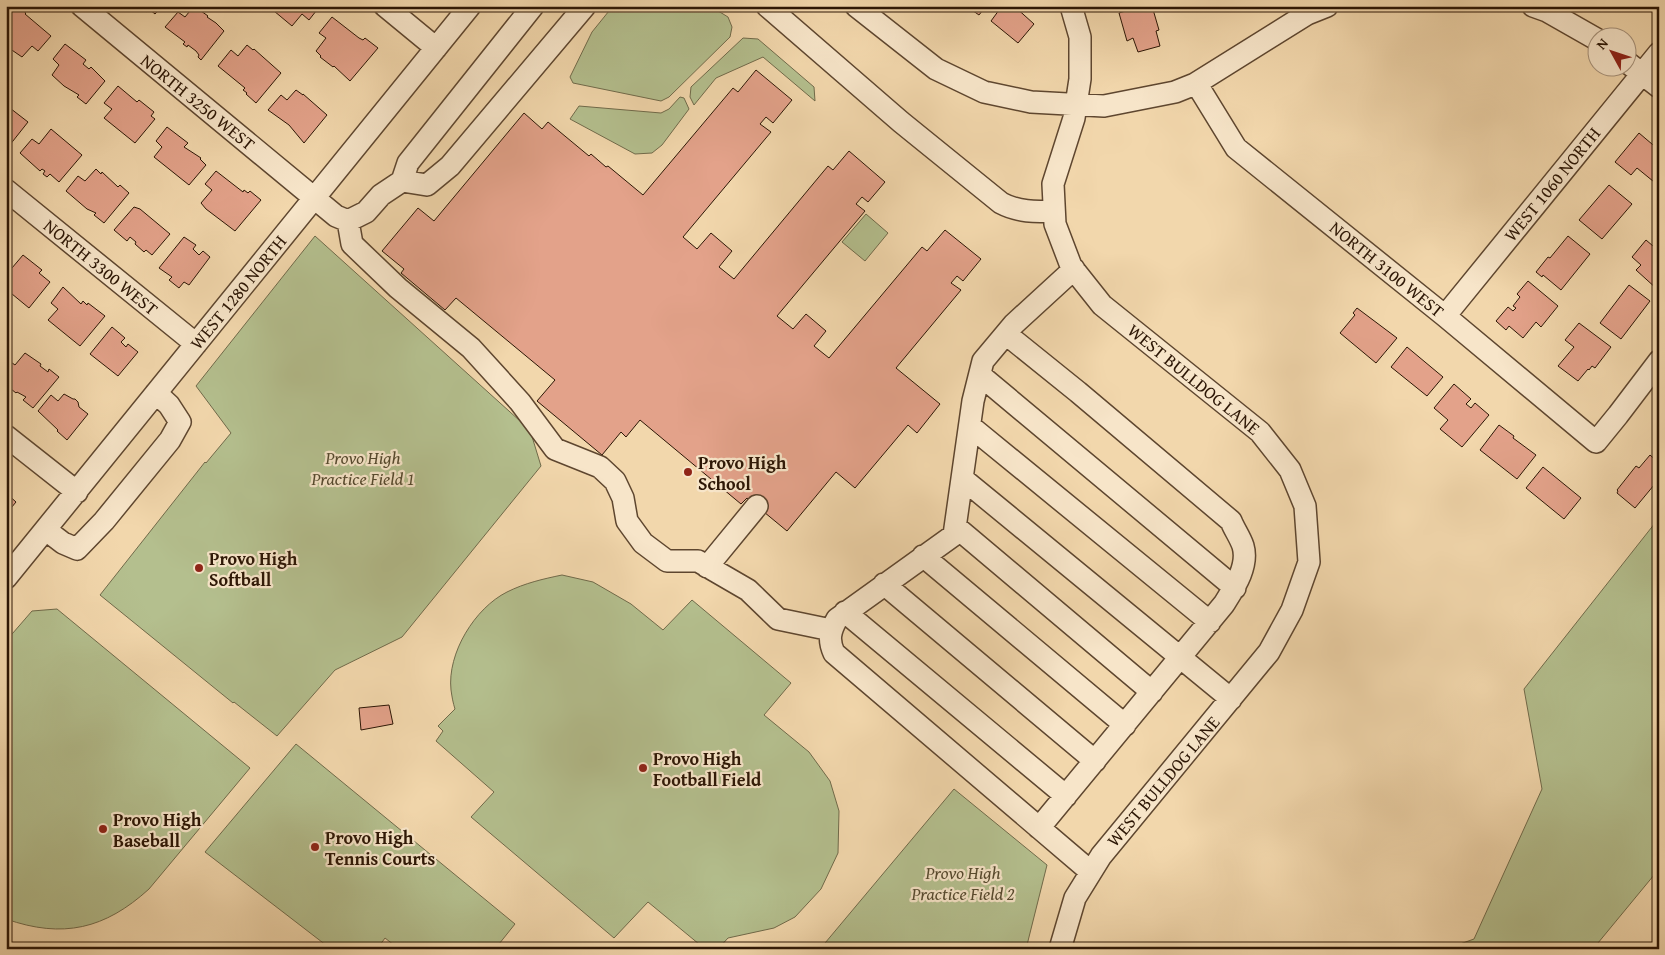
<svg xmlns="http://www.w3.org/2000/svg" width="1665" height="955" font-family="'Gentium Book Plus',serif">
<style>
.green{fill:#b4bf8e;stroke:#706a4a}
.building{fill:#e3a28a;stroke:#2c1605}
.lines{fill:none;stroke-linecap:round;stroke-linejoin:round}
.minor-casing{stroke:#5e462f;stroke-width:24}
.minor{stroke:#f7e5c9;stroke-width:21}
.poi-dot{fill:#8f2418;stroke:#f7e5c9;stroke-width:2}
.labels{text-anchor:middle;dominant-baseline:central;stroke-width:4.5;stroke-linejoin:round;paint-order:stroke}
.street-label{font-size:18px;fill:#2c1605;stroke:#f7e5c9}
.park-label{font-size:18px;font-style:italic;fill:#55492e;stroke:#f7e5c9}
.poi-label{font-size:18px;font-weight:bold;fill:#2c1605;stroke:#f7e5c9;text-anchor:start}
</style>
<rect width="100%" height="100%" fill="#f2d7ac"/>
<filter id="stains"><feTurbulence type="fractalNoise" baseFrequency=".004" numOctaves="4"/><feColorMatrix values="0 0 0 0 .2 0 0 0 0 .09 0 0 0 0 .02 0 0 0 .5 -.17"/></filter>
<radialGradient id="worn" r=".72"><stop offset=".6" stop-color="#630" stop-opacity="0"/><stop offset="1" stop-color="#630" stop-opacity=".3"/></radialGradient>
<path class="green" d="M613,6h97l18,11 4,10 -2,10 -61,60 -8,4 -88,-18 -3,-6 22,-45z
M743,38l15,1 56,48 1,14 -52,-44 -47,21 -22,27 -4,-8 1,-10z
M680,97l4,1 5,11 -27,36 -10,8 -17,1 -65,-35 9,-13 82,7 8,-4z
M866,214l22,19 -23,28 -23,-19z
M315,236l215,194 11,36 -139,171 -67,33 -58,66 -43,-34 -1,1 -133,-108 105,-133 1,1 25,-30 -35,-47z
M1659,518v351l-66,80h-147l28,-10 68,-150 -18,-100z
M562,575l31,7 38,22 32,26 29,-30 99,83 -27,32 45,37 21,29 9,30 -1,42 -17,36 -26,28 -21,11 -46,10 -10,11h-13l-57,-47 -34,36 -143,-121 23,-25 -58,-51 7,-10 -5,-5 17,-17c-2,-6 -3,-12 -4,-19 -4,-37 24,-82 56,-98 18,-9 36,-13 55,-17z
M57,609l193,159 -101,121c-44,40 -86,50 -143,30v-278l26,-30z
M296,744l219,180 -20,25h-96l-14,-11 -8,11h-46l-126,-97z
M954,789l93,76 -21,84h-206z"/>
<path class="building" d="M7,6h15l2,2 -2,2 4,3 -1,1 26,22 -13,15 -6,-5 -10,11 -16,-11z
M140,6h22l-7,8 -6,-5 -2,3z
M194,6l14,10 -1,1 9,6 8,8 -23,29 -3,-3 1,-2 -3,-4 -8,-6 -1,2 -4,-3 2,-2 -20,-15 13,-15 7,5z
M268,6h52l-11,14 -7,-6 -10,12z
M966,6h20l-7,9z
M1002,6h12l20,18 -16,19 -27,-22z
M1142,6h10l7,24 -3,1 4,15 -22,6 -5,-14 -6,3 -8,-28z
M332,17l27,21 4,2 2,-2 13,10 -28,33 -16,-15 -1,1 -13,-10 1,-1 -5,-5 10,-13 -7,-5z
M65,44l21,16 -3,4 6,5 2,-2 14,14 -19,23 -9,-7 2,-2 -15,-9 -12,-11 7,-10 -6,-6z
M247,45l6,5 1,-1 27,24 -25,30 -10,-9 1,-1 -4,-3 2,-2 -27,-22 13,-16 7,6z
M756,70l36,30 -19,23 -7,-6 -6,7 11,8 -88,105 14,12 14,-16 21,18 -13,16 15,12 94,-113 5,4 16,-19 36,31 -17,20 -6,-5 -6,7 9,7 -88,105 16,13 13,-15 20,17 -12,15 15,12 93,-111 5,4 18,-21 36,29 -18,22 -6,-5 -6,7 10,7 -65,78 44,36 -23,29 -9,-8 -53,63 -19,-16 -49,59 -40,-33 -6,6 -101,-84 -14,17 -5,-5 -19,23 -65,-54 18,-21 -99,-82 -11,12 -44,-37 3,-4 -22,-18 36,-43 16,13 90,-108 18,16 6,-7 41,34 2,-2 15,13 2,-1 35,29 90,-107 5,4z
M118,86l19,16 2,-2 15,12 -3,4 4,3 -20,24 -31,-25 8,-9 -8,-6z
M296,90l7,5v-1l24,21 -23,28 -15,-18 -21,-15 13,-15 6,5z
M6,105l22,17 -19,24 -3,-2z
M167,127l21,16 -4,4 17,11 -1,1 6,6 -17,20 -35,-28 8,-10 -6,-6z
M51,129l31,26 -23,27 -9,-8 -3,3 -4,-3 2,-3 -3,-2 -2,2 -20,-18 12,-14 7,5z
M1639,133l20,17v36l-22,-18 -6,7 -16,-13z
M96,169l5,5 1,-2 16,15 2,-2 9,8 -25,30 -10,-8 2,-2 -9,-4 -21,-18 12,-15 7,5z
M216,171l27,21 1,-2 4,3 2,-2 11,9 -26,31 -29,-22 -5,-6 11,-13 -7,-6z
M1609,185l23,19 -30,35 -23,-19z
M134,207l6,2 30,25 -18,21 -6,-5 -2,2 -9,-8 1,-2 -6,-5 -3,4 -13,-11z
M1568,236l22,18 -29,36 -18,-15 -1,2 -6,-5 12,-15 2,1z
M184,237l12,8 -3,4 6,6 4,-4 7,6 -21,28 -5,-3 -5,6 -10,-8 3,-3 -13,-9z
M1659,239v48l-2,2 -21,-19 5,-5 -9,-8 14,-17 7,6z
M23,255l19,15 -3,3 11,9 -21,26 -23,-19v-14z
M1528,281l30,25 -17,21 -5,-5 -13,16 -14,-12 -3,4 -10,-9 12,-14 5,4 3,-3 -3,-2 7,-9 -3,-3z
M1629,285l21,16 -29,38 -21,-16z
M63,287l18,17 2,-3 4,4 1,-2 17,13 -25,30 -32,-26 10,-11 -7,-6z
M1357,308l40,30 -21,25 -36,-30 15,-18 -2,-2z
M1579,323l32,24 -16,21 -3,-2 -3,4 -1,-1 -10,12 -20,-15 16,-19 -9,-7z
M112,327l13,11 -4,4 5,5 2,-3 10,8 -20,24 -28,-22z
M1407,347l36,30 -16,19 -36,-29z
M25,353l16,11 -1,2 8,6 1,-3 10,8 -26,31 -10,-8 3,-3 -9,-5 -1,1 -10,-8v-23l2,-2 7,5z
M1454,384l17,15 -5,5 5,4 4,-5 14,12 -27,32 -22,-18 8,-9 -14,-12z
M64,394l9,5h2l3,3 1,5 9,7 -21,26 -10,-9 1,-1 -20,-19 13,-16 7,6z
M1499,425l15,11 -1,2 23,17 -19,24 -37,-29z
M1650,455l9,8v16l-24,29 -18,-15 1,-2 -1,-1 19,-24 3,2z
M1543,467l38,31 -17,21 -38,-31z
M6,493l10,9 -10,12z
M389,705l4,19 -32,6 -2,-22z"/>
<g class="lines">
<g class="minor-casing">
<path id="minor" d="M82,6l254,210 12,5 18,-9 15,-17 21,-14 25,4 23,-19 135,-160
M385,6l51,42
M767,6l134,116 100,81c17,9 34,9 53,8
M856,6l80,63 48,23 47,10 73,4 71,-14 20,-8 112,-70 20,-8
M1533,6l14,5 51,29
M1628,63l31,24
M1195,84l6,7 35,57 209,168 151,126 22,-27 41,-54
M402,181l6,-18 125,-157
M6,190l190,154
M348,221l4,23 46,44 73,60 49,54 35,47 45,18 15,14 8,17 4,23 16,22 24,18h31l50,29 30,29 53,11
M1074,269l-60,55 -31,37 -10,40 -19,134 -117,84c-7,12 -9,21 -3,34l257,219
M1445,316l214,-263
M1006,334l72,58 153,129c3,8 9,16 12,25 6,20 -9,42 -19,58l-185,224
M980,375l255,213
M970,426l240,196
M6,436l71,56
M963,479l268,220
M956,527l196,165
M46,530l17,13 14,6 27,-28 66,-81 10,-18 -11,-17 -13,-12
M923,556l202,169
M707,567l50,-61
M6,578l464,-572
M884,584l211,177
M845,612l221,184
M1060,949l15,-51 26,-42 168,-204 23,-42 17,-48 -4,-56 -15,-36 -30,-38 -158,-127 -31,-39 -16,-42 -2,-40 21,-66 6,-39v-42l-9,-31"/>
</g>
<use href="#minor" class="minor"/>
</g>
<g class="poi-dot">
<circle cx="688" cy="472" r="5"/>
<circle cx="199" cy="568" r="5"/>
<circle cx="643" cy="768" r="5"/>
<circle cx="103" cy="829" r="5"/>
<circle cx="315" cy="847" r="5"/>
</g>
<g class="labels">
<g class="street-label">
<text transform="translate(198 102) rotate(39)">NORTH 3250 WEST</text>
<text transform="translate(1552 184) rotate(-51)">WEST 1060 NORTH</text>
<text transform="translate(101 267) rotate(39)">NORTH 3300 WEST</text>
<text transform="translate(1387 269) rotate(39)">NORTH 3100 WEST</text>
<text transform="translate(238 292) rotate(-51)">WEST 1280 NORTH</text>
<text transform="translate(1194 379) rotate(39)">WEST BULLDOG LANE</text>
<text transform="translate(1163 781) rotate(-50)">WEST BULLDOG LANE</text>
</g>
<g class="park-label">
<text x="363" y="457">Provo High<tspan x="363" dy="21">Practice Field 1</tspan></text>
<text x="963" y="872">Provo High<tspan x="963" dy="21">Practice Field 2</tspan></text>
</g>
<g class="poi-label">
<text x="698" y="462">Provo High<tspan x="698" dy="21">School</tspan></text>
<text x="209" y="558">Provo High<tspan x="209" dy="21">Softball</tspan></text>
<text x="653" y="758">Provo High<tspan x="653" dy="21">Football Field</tspan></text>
<text x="113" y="819">Provo High<tspan x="113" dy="21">Baseball</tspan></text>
<text x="325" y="837">Provo High<tspan x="325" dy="21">Tennis Courts</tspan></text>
</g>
</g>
<rect width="1665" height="955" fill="none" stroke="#f2d7ac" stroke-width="25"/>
<rect x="8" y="8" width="1650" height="940" fill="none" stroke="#2c1605" stroke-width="2.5"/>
<rect x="12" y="12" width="1640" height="930" fill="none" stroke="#2c1605"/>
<g transform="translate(1612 52) rotate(310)"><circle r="24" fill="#f7e5c9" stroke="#a6927b"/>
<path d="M0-4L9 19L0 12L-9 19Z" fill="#8f2418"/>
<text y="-8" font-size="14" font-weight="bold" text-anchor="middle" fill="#2c1605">N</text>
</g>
<rect width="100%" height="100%" filter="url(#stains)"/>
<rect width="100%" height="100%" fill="url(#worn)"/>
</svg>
